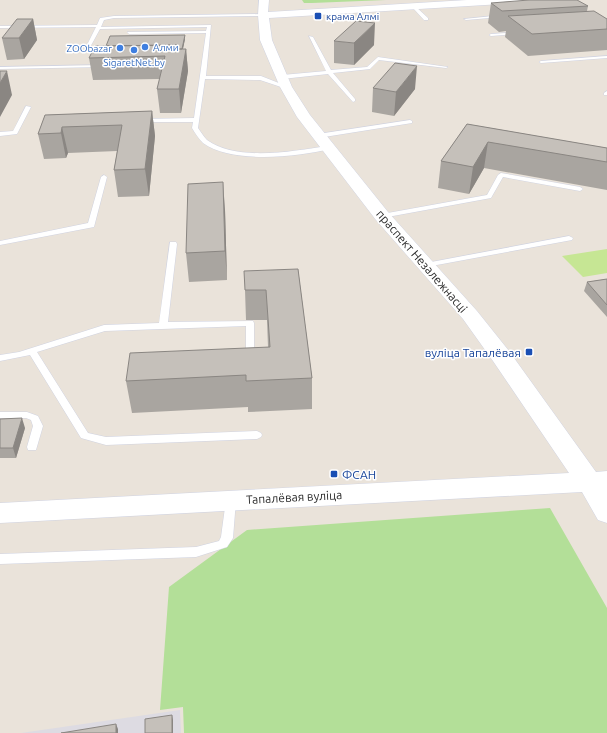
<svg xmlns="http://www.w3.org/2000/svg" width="607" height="733" font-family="Ubuntu,sans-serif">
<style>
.industrial{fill:#dddbe2}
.green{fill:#b3df98}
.pitch{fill:#c6e694}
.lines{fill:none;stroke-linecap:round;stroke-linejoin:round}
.lane-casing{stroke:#d0d3e1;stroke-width:1}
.secondary-casing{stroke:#d0d3e1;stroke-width:1}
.lane{fill:#fff;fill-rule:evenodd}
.secondary{fill:#fff;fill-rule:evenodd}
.wall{fill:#a9a5a0}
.shaded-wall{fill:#8a8682}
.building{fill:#c5c0ba;stroke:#8a8682}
.transit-dot{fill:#1a4fb4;stroke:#fff;stroke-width:1.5}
.shop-dot{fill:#3f7fe0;stroke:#fff;stroke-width:1.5}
.labels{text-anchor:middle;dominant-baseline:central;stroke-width:3;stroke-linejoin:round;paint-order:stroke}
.far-transit-label{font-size:10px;fill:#164399;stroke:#fff;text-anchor:start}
.far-shop-label{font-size:10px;fill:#366cbe;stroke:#fff;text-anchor:start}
.street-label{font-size:12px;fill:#282828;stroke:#fff}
.transit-label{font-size:12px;fill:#164399;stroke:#fff;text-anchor:end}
</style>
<rect width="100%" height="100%" fill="#eae3da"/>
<path class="industrial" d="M180,710l1,23h-160z"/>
<path class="green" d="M302,0h84l-74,3h-8z
M550,508l57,100v125h-423l-1,-26 -23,3 9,-123 78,-57z"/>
<path class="pitch" d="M607,249v24l-24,4 -21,-21z"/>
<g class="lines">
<g class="lane-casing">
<path id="lane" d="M413,6h2l13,12v2h-4l-11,-12z
M265,14l-2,2 -149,2 -10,2 -3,7 110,-2 -5,51h55l28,11 -5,1 -24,-8 -55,-1 -7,49c3,4 6,9 9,12 31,22 86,11 121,6l3,2 -1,1c-34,8 -98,15 -127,-6 -4,-4 -8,-10 -11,-15l1,-6h-53l-1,-1 3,-2 52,-1 12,-85 -77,1 -2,-2 79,-1 1,-4 -107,2 -12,22 -2,1 -2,-1 12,-24 -96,1v-2l97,-1 3,-7 14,-2z
M503,15l-2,2 -35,3 -2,-1z
M519,32l-2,2 -26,2 -2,-1 2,-1z
M309,36l4,1 18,33 36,-3 11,-10 70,10 -2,1 -67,-8 -9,9 -37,4 22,26v2l-2,1 -25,-28 -46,5 -3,-2 3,-2 44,-4z
M607,56v2l-66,5 -2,-1 2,-1z
M105,65v2h-2l-103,2v-2z
M607,91v4h-3v-2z
M26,106l5,1 -14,27 -17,2v-4l13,-1z
M410,120l2,1v2l-94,15 -3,-2 3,-2z
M501,173l79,14 3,2 -3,2 -77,-14 -12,21 -109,20 -3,-2 3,-2 105,-19 11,-20z
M104,175l3,2 -13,50 -94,18v-4l88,-18 13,-46z
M569,236l4,2 -1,2 -146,27 -4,-2 4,-2z
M170,242h6l1,2 -9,78 85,-1 1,2v31l-1,2 -7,1 -4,-3 4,-3v-25l-141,5 -68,21 51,81 18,4 151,-6 4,2 1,2 -1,2 -4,2 -151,6 -25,-7 -51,-83 -30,6v-6l19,-3 85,-27 55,-2z
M0,412h27l11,4 5,10 -7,24h-8l-1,-3 6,-21 -2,-6 -5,-2h-26z
M231,496l4,1 1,3 -3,38 -6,9 -31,10 -196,7v-10l196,-7 23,-6 2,-4 5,-37 1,-3z"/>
</g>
<g class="secondary-casing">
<path id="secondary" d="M259,0h10l-1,12 199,-12h57l-5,3 -250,15 3,22 20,47 18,28 78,97 89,99 32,40 87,121 11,-1v52l-9,-3 -16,-28 -582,31v-20l569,-30 -76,-112 -30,-42 -87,-99 -79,-103 -17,-30 -20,-47 -2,-25z"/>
</g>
<use href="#lane" class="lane"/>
<use href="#secondary" class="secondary"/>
</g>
<path class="wall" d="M491,3l97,3 -1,5 20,8v31l-79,6 -23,-19 1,-6 -7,1 -11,-9z
M33,19l4,21 -13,19 -17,1 -5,-22z
M185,39l-2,10h3l2,22 -7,42h-21l-3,-24 3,-10 -67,1 -4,-22 17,-12z
M334,41l40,4 -20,20 -20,-2z
M373,88l42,1 -21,27 -22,-4z
M152,111l3,25 -6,60 -31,1 -4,-27 3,-19 -49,2 -2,5 -22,1 -6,-25 7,-19z
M467,124l140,24v42l-123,-22 -15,26 -31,-6 3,-27z
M225,210l2,70 -38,2 -3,-29z
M298,269l14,109v31l-64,3v-5l-116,6 -6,-32 142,-34 -1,-27h-21l-1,-30z
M607,279v38l-23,-26 3,-9z
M0,419l25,9 -9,30h-16z"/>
<path class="shaded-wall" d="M33,19l4,21 -13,19 -5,-21z
M375,23l-1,22 -20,20v-22z
M185,35v4l-5,23v-4z
M186,49l2,22 -7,42 -2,-24z
M417,66l-2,23 -21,27 2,-24z
M7,71l5,24 -12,22v-34z
M152,111l3,25 -6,60 -4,-27z
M62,127l6,26 -2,5 -5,-25z
M488,142l-4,26 -15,26 4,-27z
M223,182l2,28 2,70 -2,-29z
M22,418l3,10 -9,30 -3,-10z
M172,715l1,5v13h-1z
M116,724l2,5v4h-2z"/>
<path class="building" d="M529,0h48l11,6 -86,5 -11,-8z
M594,11l13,8v10l-75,5 -24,-18z
M17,19h16l-14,19h-17z
M356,21l19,2 -21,20 -20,-2z
M185,35l-3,14h-5v-4l-71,1 4,-10z
M177,45l-1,4h10l-7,40h-22l8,-33 -76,2 6,-12z
M395,63l22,3 -21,26 -23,-4z
M0,71h7l-7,12z
M152,111l-7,58 -31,1 8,-45 -60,2 -1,6 -23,1 7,-19z
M467,124l140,24v14l-119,-20 -15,25 -32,-6z
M223,182l2,69 -39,2 2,-69z
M298,269l14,109 -66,3v-6l-120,6 4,-28 140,-6 -4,-57h-21l-1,-19z
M607,279v26l-20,-23z
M22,418l-9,30h-13v-29z
M172,715v18h-27v-14z
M116,724v9h-55z"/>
<g class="transit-dot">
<rect x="314" y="12" width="8" height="8" rx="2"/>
<rect x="525" y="348" width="8" height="8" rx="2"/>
<rect x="330" y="470" width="8" height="8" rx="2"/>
</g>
<g class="shop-dot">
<circle cx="145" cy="47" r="4"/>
<circle cx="120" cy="48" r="4"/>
<circle cx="134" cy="50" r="4"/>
</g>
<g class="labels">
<g class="far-transit-label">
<text x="326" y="16">крама Алмі</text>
</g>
<g class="far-shop-label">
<text x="153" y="47">Алми</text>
<text x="112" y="48" text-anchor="end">ZOObazar</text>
<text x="134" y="62" text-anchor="middle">SigaretNet.by</text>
</g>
<g class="street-label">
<text transform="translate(422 261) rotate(49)">праспект Незалежнасці</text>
<text transform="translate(294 497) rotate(-3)">Тапалёвая вуліца</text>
</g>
<g class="transit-label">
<text x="521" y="352">вуліца Тапалёвая</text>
<text x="342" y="474" text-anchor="start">ФСАН</text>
</g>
</g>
</svg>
